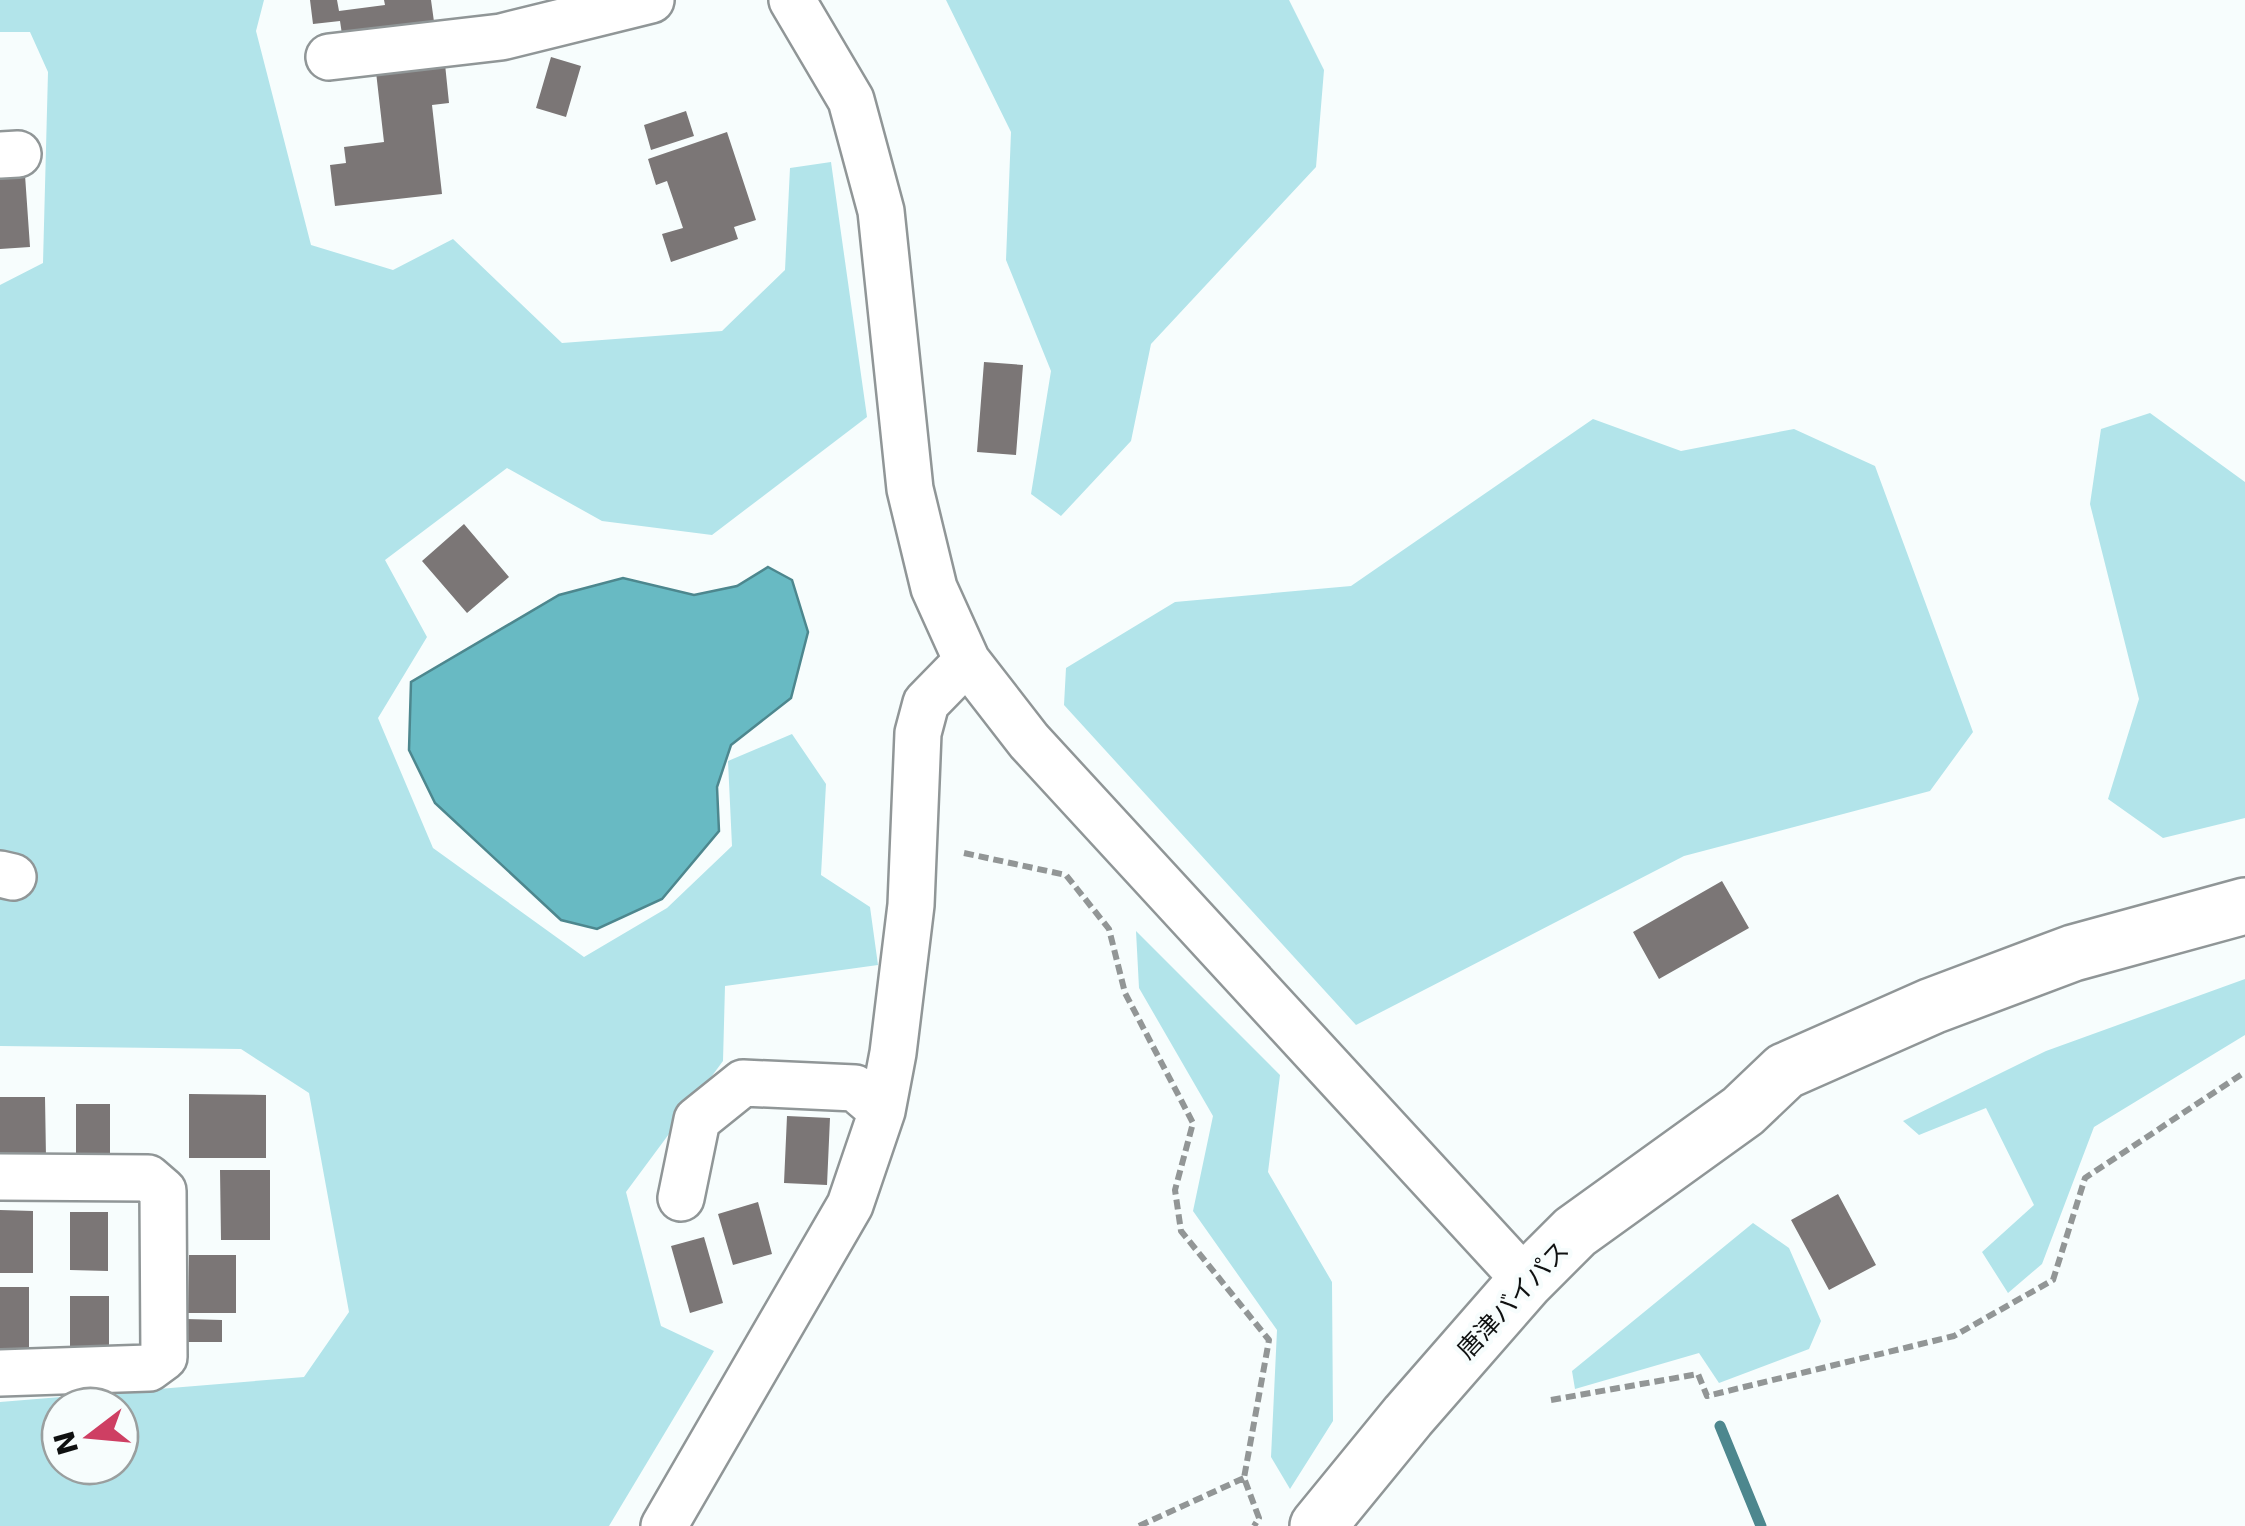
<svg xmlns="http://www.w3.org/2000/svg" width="2245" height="1526" font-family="'DejaVu Sans','Noto Sans JP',sans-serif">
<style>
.green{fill:#b2e4ea;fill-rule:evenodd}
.water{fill:#68bac3;stroke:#4d878e;stroke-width:2.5}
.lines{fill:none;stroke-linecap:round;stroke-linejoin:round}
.stream{stroke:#4d878e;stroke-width:11}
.building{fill:#7b7676}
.minor-casing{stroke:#909697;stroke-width:50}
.highway-casing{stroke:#909697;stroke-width:60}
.path{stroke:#929696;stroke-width:6;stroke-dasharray:10 5;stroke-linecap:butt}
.minor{stroke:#fff;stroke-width:45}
.highway{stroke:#fff;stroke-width:55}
.labels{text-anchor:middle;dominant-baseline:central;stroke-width:9;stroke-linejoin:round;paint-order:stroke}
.street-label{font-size:25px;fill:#0f1111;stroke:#f7fdfd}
</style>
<rect width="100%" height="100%" fill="#f7fdfd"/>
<path class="green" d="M0,0h264l-8,31 55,214 82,25 60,-31 109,104 160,-12 63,-61 5,-102 41,-6 36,255 -155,118 -110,-14 -95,-53 -122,92 42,77 -49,81 55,130 151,109 83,-49 65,-62 -4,-85 64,-27 34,50 -5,91 49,32 8,58 -153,21 -2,75 -97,131 35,134 53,25 -105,175h-609v-124l304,-25 45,-65 -40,-219 -68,-44 -241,-3v-761l43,-22 5,-191 -18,-40h-30zM60,1406h60v60h-60z
M946,0h343l35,70 -8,97 -165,177 -20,97 -70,75 -30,-22 20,-123 -45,-111 5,-128z
M2150,413l95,69v336l-82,20 -55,-39 31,-100 -49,-195 11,-75z
M1593,419l88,32 113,-22 81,37 98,266 -43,59 -246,65 -328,169 -292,-320 2,-37 109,-66 176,-16z
M1136,931l144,144 -12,97 64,110 1,139 -43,68 -19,-32 6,-127 -84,-119 20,-95 -74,-128z
M2245,979v56l-151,92 -52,137 -34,29 -26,-41 52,-47 -48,-97 -67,27 -16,-14 143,-70z
M1753,1223l36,25 32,73 -12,28 -90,34 -20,-30 -124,36 -3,-18z"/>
<path class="water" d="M768,567l24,13 16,52 -17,66 -60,47 -14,42 2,44 -57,68 -65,30 -36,-9 -126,-117 -26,-53 2,-68 148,-87 64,-17 71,17 43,-9z"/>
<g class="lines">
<path class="stream" d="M1720,1426l41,100"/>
</g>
<path class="building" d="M310,0h27l2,11 46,-6 -1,-5h47l4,29 -92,12 -3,-20 -27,3z
M551,57l30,9 -15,51 -30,-9z
M445,64l4,39 -17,2 10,89 -107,12 -5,-41 16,-2 -2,-16 40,-5 -8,-70z
M686,111l8,25 -43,14 -7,-25z
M727,132l29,88 -22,7 4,12 -67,23 -9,-28 21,-6 -16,-47 -11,4 -8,-26z
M25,175l5,72 -30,2v-72z
M984,362l39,3 -7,90 -39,-3z
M464,524l45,53 -42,36 -45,-52z
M1722,881l27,47 -90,51 -26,-47z
M189,1094l77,1v63h-77z
M0,1097h45l1,61 -46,-1z
M76,1104h34v57h-34z
M787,1116l43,2 -3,67 -43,-2z
M220,1170h50v70h-49z
M1838,1194l38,71 -47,25 -38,-70z
M758,1202l14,52 -39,11 -15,-51z
M0,1210l33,1v62h-33z
M70,1212h38v59l-38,-1z
M704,1237l19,66 -33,10 -19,-67z
M189,1255h47v58h-48z
M0,1287h29v64h-29z
M70,1296h39v52h-39z
M186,1319l36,1v22h-36z"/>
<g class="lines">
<g class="minor-casing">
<path id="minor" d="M792,0l59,100 30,111 29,278 24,99 33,73 62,80 497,540
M329,57l172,-20 150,-37
M0,155l18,-1
M0,874l13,3
M0,1177l148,1 15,13 1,166 -15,11 -149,5
M681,1198l16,-78 46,-37 112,5 27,23
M664,1526l186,-321 32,-94 11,-58 18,-148 7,-172 8,-30 41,-42"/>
</g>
<g class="highway-casing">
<path id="highway" d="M1318,1526l90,-110 118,-135 49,-49 168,-121 42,-40 147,-65 141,-53 172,-47"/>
</g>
<path class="path" d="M964,853l102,22 43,54 16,64 68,130 -18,67 6,41 88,109 -25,138 15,40 -5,8
M1551,1400l147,-26 9,22 247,-60 99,-56 32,-102 160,-106
M1139,1526l105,-48"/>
<use href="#minor" class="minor"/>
<use href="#highway" class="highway"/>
</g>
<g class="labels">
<g class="street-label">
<text transform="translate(1513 1300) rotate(-47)">唐津バイパス</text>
</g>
</g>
<g transform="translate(90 1436) rotate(254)"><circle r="48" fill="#f7fdfd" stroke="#9a9f9f" stroke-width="2.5"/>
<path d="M0-8L18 38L0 25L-18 38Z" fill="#ce3f63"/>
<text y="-15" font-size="28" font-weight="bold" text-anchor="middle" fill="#0f1111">N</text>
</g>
</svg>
